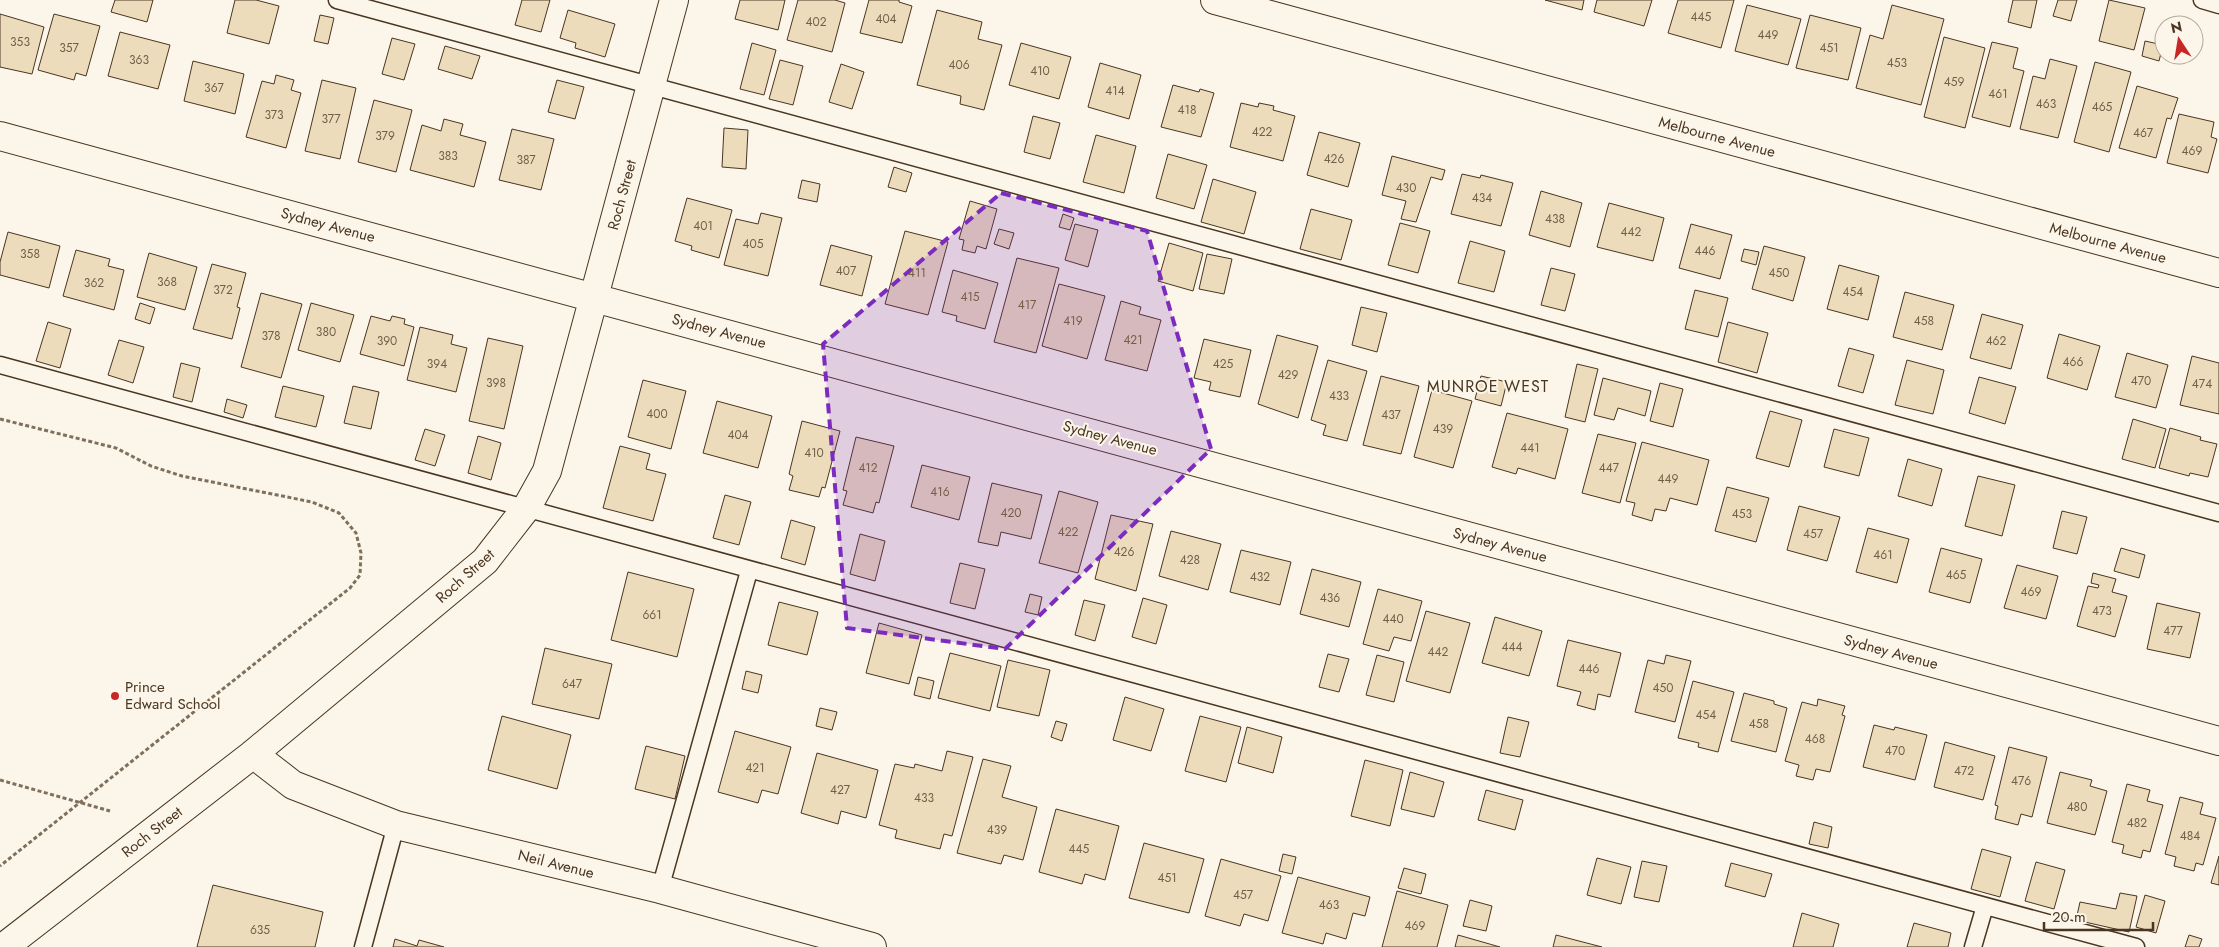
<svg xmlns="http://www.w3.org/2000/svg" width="2219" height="947" font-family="Jost,sans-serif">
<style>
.building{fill:#ecdcbc;stroke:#4a3520}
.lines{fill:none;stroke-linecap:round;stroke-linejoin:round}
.lane-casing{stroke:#4a3520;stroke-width:19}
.street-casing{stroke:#4a3520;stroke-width:30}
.path{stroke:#7f6f5c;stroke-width:3;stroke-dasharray:4 2.5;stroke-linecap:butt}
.lane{stroke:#fbf6e9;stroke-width:16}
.street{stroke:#fbf6e9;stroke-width:28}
.marked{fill:#7b2cbf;fill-opacity:0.2;stroke:#7b2cbf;stroke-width:4;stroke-dasharray:10 6;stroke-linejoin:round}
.poi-dot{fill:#c62828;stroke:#fbf6e9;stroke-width:2}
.labels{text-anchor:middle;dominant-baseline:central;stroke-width:4;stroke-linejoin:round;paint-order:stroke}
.number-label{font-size:12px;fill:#725f47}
.street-label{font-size:15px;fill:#4a3520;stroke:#fbf6e9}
.poi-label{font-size:15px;fill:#4a3520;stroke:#fbf6e9;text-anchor:start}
.neighbourhood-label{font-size:16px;letter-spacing:1px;fill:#4a3520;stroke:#fbf6e9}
</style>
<rect width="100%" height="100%" fill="#fbf6e9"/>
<path class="building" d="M115,0h38l-6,22 -36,-10z
M235,0h21l23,6 -10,38 -42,-11z
M522,0h28l-9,32 -26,-7z
M740,0h45l-7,30 -43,-11z
M798,0h37l10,3 -13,49 -45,-12z
M869,0h30v2l13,4 -10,37 -42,-10z
M1545,0h39l-2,10z
M1597,0h55l-8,26 -50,-14z
M1678,0h56l-13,48 -53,-15z
M2013,0h24l-6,28 -23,-6z
M2058,0h19l-6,21 -18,-5z
M2109,0l36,8 -11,42 -35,-9z
M1747,5l54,14 -13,46 -53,-14z
M1892,5l52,14 -23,86 -65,-17 14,-53 13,4z
M568,10l47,14 -10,33 -30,-9 1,-5 -16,-5z
M937,10l45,12 -4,17 24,6 -18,65 -24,-6 1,-8 -44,-11z
M0,14l44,13 -12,47 -32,-7z
M54,14l46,12 -14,50 -10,-3 -2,7 -36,-10z
M320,15l14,3 -6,26 -14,-3z
M1810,15l51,13 -13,52 -52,-12z
M120,32l50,13 -12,44 -50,-13z
M1944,37l41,11 -20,80 -41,-11z
M392,38l23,6 -11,36 -22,-6z
M2145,41l18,4 -4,16 -17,-5z
M1992,42l26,6 -5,20 11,3 -14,56 -38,-10z
M752,43l24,7 -12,45 -24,-6z
M1021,43l50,14 -12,42 -50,-14z
M445,46l35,10 -8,23 -34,-10z
M2050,59l27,7 -19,72 -38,-9 13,-53 12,3z
M780,60l23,6 -10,39 -24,-6z
M193,61l51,13 -9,40 -51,-13z
M2095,62l36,10 -22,80 -35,-10z
M1100,63l41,12 -12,44 -41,-12z
M841,64l23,8 -12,37 -23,-7z
M276,75l18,5 -3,10 10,3 -15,55 -40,-11 16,-56 12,3z
M322,80l34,8 -16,71 -35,-8z
M557,80l27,7 -9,32 -27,-7z
M1173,85l26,7 1,-3 14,4 -13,44 -40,-10z
M2137,86l41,12 -7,21 -4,-1 -11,40 -37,-10z
M374,100l38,10 -16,62 -38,-10z
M1241,103l17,4 1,-4 15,3 -1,4 22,6 -12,45 -53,-14z
M2179,114l35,8 -3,15 6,2 -9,34 -41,-10z
M1033,116l27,7 -10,36 -26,-7z
M444,119l19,5 -3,11 26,7 -12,45 -64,-17 12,-45 19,6z
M724,128l24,2 -2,39 -24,-2z
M512,129l42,10 -13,51 -42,-10z
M1319,132l41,11 -12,44 -41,-12z
M1096,135l40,11 -12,47 -41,-11z
M1168,154l39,11 -13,44 -38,-11z
M1392,156l53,14 -3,10 -11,-3 -15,45 -15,-3 5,-18 -24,-6z
M894,167l18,6 -6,19 -18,-5z
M1462,174l18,4 1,-3 32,8 -12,43 -50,-12z
M1213,179l43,13 -12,42 -43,-12z
M802,180l18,4 -3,18 -19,-4z
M1541,191l41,12 -12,44 -41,-12z
M687,198l45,12 -13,48 -28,-8 1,-4 -17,-5z
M970,201l27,8 -11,40 -9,-3 -2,7 -13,-3 2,-10 -5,-1z
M1609,203l55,15 -11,43 -56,-14z
M1311,209l41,11 -11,40 -41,-11z
M761,213l21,5 -14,58 -44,-11 12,-46 22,5z
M1063,214l11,4 -4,12 -11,-3z
M1400,223l30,8 -12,42 -30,-8z
M1075,224l23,6 -10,37 -23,-7z
M1691,224l41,11 -12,44 -41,-11z
M999,229l15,4 -5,16 -15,-5z
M905,231l43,11 -20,73 -43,-11z
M8,232l52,14 -11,42 -49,-13v-13z
M1470,241l35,10 -11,41 -36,-9z
M1169,243l34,10 -10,38 -35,-10z
M831,245l41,11 -10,40 -42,-11z
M1764,246l41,11 -12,44 -41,-12z
M1744,249l15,3 -3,13 -15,-4z
M76,250l34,9 -2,7 16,4 -10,40 -51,-14z
M149,253l48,14 -12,43 -48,-13z
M1207,254l25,5 -8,35 -25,-5z
M1017,258l42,10 -23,85 -42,-11z
M212,264l34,9 -9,34 3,1 -8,31 -39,-10z
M1839,265l40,11 -11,44 -41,-11z
M1551,268l24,6 -10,37 -24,-6z
M953,270l45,13 -13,46 -29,-8 1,-5 -15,-4z
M1059,284l46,12 -18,63 -45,-13z
M1695,290l33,8 -10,39 -33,-8z
M1905,292l49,13 -12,45 -49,-13z
M261,293l41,11 -21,74 -40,-11z
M1121,301l20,6 -2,7 22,6 -14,51 -42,-11z
M140,303l15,5 -5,16 -15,-5z
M311,303l43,12 -14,47 -42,-12z
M1361,307l26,6 -10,39 -25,-7z
M1982,314l41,11 -12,44 -41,-11z
M371,316l19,5 2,-5 13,3 -1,5 10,3 -10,39 -44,-12z
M48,322l23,7 -11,39 -24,-7z
M1728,322l40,11 -11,40 -39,-11z
M420,327l33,8 -2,9 16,4 -11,44 -49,-12z
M2059,334l41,12 -13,44 -40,-12z
M1277,335l41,11 -20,72 -40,-14z
M488,338l35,8 -19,83 -35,-8z
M1204,339l47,11 -11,47 -31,-7 2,-8 -17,-4z
M119,340l25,7 -11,36 -25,-8z
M1849,348l25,7 -11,38 -25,-7z
M2127,353l41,12 -12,43 -41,-11z
M2192,356l27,7v51l-39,-9z
M1328,360l39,11 -20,70 -24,-6 3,-10 -15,-5z
M1907,360l37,10 -11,44 -38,-9z
M181,363l19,5 -8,34 -19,-5z
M1577,364l21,5 -13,53 -20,-5z
M1381,376l38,10 -18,68 -38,-9z
M1481,376l26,6 -6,24 -26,-7z
M1979,377l37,10 -11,37 -36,-11z
M1603,378l48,13 -6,25 -27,-8 -4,12 -20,-5z
M643,380l43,11 -15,58 -43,-12z
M1660,383l23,6 -10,38 -23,-6z
M283,386l41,10 -8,31 -41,-10z
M353,386l26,6 -8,37 -27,-6z
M1432,390l40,11 -19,67 -39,-11z
M227,399l20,6 -4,13 -19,-6z
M717,401l55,15 -14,52 -55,-15z
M1770,411l32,9 -13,47 -33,-9z
M1507,413l61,16 -13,50 -37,-11 -2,6 -24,-7z
M2133,419l33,10 -11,39 -33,-9z
M802,421l38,10 -15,57 -3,-1 -3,10 -30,-7 4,-14 -4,-2z
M2170,428l31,9 -1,3 17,4 -9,33 -18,-4 -1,3 -30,-8z
M425,429l20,6 -10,31 -20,-6z
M1834,429l35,9 -10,38 -35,-9z
M1598,434l38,9 -16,60 -38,-10z
M478,436l23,7 -10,37 -23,-7z
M856,437l38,9 -15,57 -3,-1 -3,11 -30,-8 4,-14 -4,-1z
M1642,442l67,18 -12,45 -27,-7 -4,13 -11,-2 -3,12 -20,-6 3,-12 -9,-2z
M620,446l30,8 -4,15 20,5 -13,47 -50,-13z
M1908,459l34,10 -10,37 -34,-10z
M922,465l48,12 -11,43 -48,-13z
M1978,476l37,9 -13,51 -37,-10z
M992,483l50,12 -11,44 -30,-7 -3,14 -20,-4z
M1727,487l42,11 -13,44 -41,-11z
M1059,491l39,11 -20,71 -39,-10z
M725,495l26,7 -12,43 -26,-7z
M1799,506l41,11 -13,44 -40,-11z
M2062,511l25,6 -10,37 -24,-6z
M1111,515l42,9 -17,67 -41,-12z
M791,520l24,7 -10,38 -24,-7z
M1868,528l41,11 -12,44 -41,-11z
M1171,531l50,13 -13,46 -49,-14z
M860,534l25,7 -10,40 -25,-7z
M1941,548l41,11 -12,44 -41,-11z
M2121,548l24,7 -6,23 -25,-7z
M1241,550l50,12 -11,43 -50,-13z
M960,563l25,6 -10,40 -25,-6z
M2017,565l41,11 -12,43 -42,-11z
M1312,569l49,13 -12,45 -49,-13z
M628,572l66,17 -17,68 -66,-17z
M2093,573l23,6 -4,13 15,4 -12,41 -38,-11 11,-40 10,2 1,-3 -8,-2z
M1378,589l44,12 -11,40 -17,-4 -5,14 -26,-7z
M1030,594l12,3 -4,18 -13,-3z
M1143,598l24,7 -11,39 -24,-7z
M1084,600l21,5 -10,36 -20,-6z
M779,602l39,10 -11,43 -39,-10z
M2157,603l43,10 -10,45 -43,-9z
M1426,611l44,12 -20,70 -44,-12z
M1495,617l47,14 -13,45 -47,-13z
M879,623l43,12 -13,49 -43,-11z
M1568,640l53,13 -11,44 -12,-3 -3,16 -18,-5 4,-13 -24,-6z
M545,648l67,16 -13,55 -67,-15z
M950,653l51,13 -11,45 -52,-13z
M1328,654l21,5 -10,33 -20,-5z
M1377,655l27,7 -10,40 -28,-7z
M1666,655l25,6 -16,61 -40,-10 13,-52 16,4z
M1008,660l42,10 -11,46 -42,-9z
M746,671l16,4 -4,18 -16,-4z
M918,677l16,4 -4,18 -16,-4z
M1693,681l41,11 -16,60 -20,-5 1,-4 -21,-5z
M1744,693l30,8v3l13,4 -11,44 -45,-11z
M1125,697l39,12 -13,42 -38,-11z
M1818,699l27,7 -3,9 3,1 -15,56 -14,-3 -3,11 -17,-4 3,-11 -14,-4 17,-59 15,4z
M820,708l17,4 -5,18 -16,-4z
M502,716l69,19 -14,54 -69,-19z
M1200,716l41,11 -15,55 -41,-11z
M1508,717l21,5 -9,35 -20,-4z
M1056,721l11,3 -5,17 -11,-4z
M1874,725l20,5 1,-3 32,8 -12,45 -52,-13z
M1247,727l35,10 -9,36 -35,-10z
M735,731l56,16 -13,47 -16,-4 -4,13 -40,-11z
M1945,742l50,14 -12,44 -49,-13z
M646,746l39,10 -10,43 -40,-10z
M2009,747l38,10 -15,60 -11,-3 -3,11 -23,-6 3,-13 -3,-1z
M947,751l26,6 -21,79 -8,-2 -4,15 -45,-11 2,-8 -18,-5 16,-61 19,4 1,-4 27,7z
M817,753l61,17 -12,48 -25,-7 -3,13 -37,-11z
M983,759l28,7 -9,31 35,10 -14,53 -19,-5 -3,9 -44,-11z
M1365,760l38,10 -13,56 -39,-10z
M1410,772l34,10 -10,35 -33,-8z
M2060,772l32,8 -2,6 17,5 -12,44 -48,-12z
M2127,784l23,6 -3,11 16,4 -13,47 -7,-2 -2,8 -19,-5 2,-8 -12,-3z
M1486,790l37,10 -8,30 -37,-10z
M2180,797l23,6 -3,11 16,4 -13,47 -7,-2 -2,8 -20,-5 2,-9 -11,-3z
M1056,809l63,17 -14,54 -20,-6 -3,10 -43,-12z
M1814,822l18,5 -4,21 -19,-4z
M1144,843l60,16 -15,54 -60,-15z
M1982,849l29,8 -11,40 -29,-8z
M1283,854l13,3 -4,17 -13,-3z
M2219,856v29l-8,-2z
M1597,858l34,9 -10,37 -34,-9z
M1221,859l60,17 -13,45 -24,-7 -4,12 -35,-10z
M1642,861l25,5 -8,36 -25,-5z
M2036,862l29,8 -11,39 -29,-8z
M1731,863l41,11 -7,23 -40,-11z
M1404,868l22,6 -5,20 -23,-6z
M1298,877l72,20 -5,19 -12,-3 -7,26 -20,-6 -3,11 -41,-11z
M213,885l110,27 -8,35h-118z
M1397,891l51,14 -11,42h-55z
M2120,893l17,3 -8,36 -53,-12 4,-18 36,7z
M2145,895l20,6 -9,32 -20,-6z
M1470,900l22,6 -6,25 -23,-5z
M1802,913l37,11 -6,23h-40z
M1914,923l37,10 -3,14h-41z
M1458,935l42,12h-45z
M1556,935l46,12h-49z
M2189,935l13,4 -3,8h-14z
M395,939l22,7 2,-6 25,7h-51z"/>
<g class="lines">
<g class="lane-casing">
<path id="lane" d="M337,0l1882,513
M2202,0l17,5
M0,365l2136,582
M660,889l89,-318
M363,947l33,-122
M1973,947l12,-41"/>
</g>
<g class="street-casing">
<path id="street" d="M1215,0l1004,273
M0,136l2219,605
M253,754l40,31 103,40 264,64 212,58
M4,947l249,-193 232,-193 42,-54 20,-36 127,-471"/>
</g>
<path class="path" d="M0,419l116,29 35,18 31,10 130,26 27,11 17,20 5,20 -1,22 -10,13 -350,278
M0,780l110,31"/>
<use href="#lane" class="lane"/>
<use href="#street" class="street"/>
</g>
<path class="marked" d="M1001,193l146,38 64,218 -206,200 -158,-21 -24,-284z"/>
<circle class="poi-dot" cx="115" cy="696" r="5"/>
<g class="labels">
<g class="number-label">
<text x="1701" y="17">445</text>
<text x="886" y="19">404</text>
<text x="816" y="22">402</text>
<text x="1768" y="35">449</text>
<text x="20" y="42">353</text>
<text x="69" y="48">357</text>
<text x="1829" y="48">451</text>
<text x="139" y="60">363</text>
<text x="1897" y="63">453</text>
<text x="959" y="65">406</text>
<text x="1040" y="71">410</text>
<text x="1954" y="82">459</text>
<text x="214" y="88">367</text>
<text x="1115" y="91">414</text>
<text x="1998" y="94">461</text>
<text x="2046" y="104">463</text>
<text x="2102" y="107">465</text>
<text x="1187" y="110">418</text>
<text x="274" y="115">373</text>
<text x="331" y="119">377</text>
<text x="1262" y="132">422</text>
<text x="2143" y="133">467</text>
<text x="385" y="136">379</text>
<text x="2192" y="151">469</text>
<text x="448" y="156">383</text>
<text x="1334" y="159">426</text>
<text x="526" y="160">387</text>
<text x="1406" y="188">430</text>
<text x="1482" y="198">434</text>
<text x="1555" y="219">438</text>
<text x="703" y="226">401</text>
<text x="1631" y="232">442</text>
<text x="753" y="244">405</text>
<text x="1705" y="251">446</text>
<text x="30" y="254">358</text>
<text x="846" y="271">407</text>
<text x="917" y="273">411</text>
<text x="1779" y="273">450</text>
<text x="167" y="282">368</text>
<text x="94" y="283">362</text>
<text x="223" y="290">372</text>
<text x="1853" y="292">454</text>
<text x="970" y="297">415</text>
<text x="1027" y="305">417</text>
<text x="1073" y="321">419</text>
<text x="1924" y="321">458</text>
<text x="326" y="332">380</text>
<text x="271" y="336">378</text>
<text x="1133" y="340">421</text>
<text x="387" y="341">390</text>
<text x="1996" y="341">462</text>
<text x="2073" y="362">466</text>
<text x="437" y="364">394</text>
<text x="1223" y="364">425</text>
<text x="1288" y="375">429</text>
<text x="2141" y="381">470</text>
<text x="496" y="383">398</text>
<text x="2202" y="384">474</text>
<text x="1339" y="396">433</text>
<text x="657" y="414">400</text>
<text x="1391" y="415">437</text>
<text x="1443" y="429">439</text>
<text x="738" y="435">404</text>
<text x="1530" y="448">441</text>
<text x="814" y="453">410</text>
<text x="868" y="468">412</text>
<text x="1609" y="468">447</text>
<text x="1668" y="479">449</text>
<text x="940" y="492">416</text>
<text x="1011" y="513">420</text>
<text x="1742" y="514">453</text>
<text x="1068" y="532">422</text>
<text x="1813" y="534">457</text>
<text x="1124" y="552">426</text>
<text x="1883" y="555">461</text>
<text x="1190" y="560">428</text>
<text x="1956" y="575">465</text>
<text x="1260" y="577">432</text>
<text x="2031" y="592">469</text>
<text x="1330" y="598">436</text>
<text x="2102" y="611">473</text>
<text x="652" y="615">661</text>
<text x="1393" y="619">440</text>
<text x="2173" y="631">477</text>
<text x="1512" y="647">444</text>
<text x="1438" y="652">442</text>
<text x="1589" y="669">446</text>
<text x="572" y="684">647</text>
<text x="1663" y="688">450</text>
<text x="1706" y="715">454</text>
<text x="1759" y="724">458</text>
<text x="1815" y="739">468</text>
<text x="1895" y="751">470</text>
<text x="755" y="768">421</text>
<text x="1964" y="771">472</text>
<text x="2021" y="781">476</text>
<text x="840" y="790">427</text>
<text x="924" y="798">433</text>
<text x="2077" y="807">480</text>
<text x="2137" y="823">482</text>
<text x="997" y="830">439</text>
<text x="2190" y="836">484</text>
<text x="1079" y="849">445</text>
<text x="1167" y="878">451</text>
<text x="1243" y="895">457</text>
<text x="1329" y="905">463</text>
<text x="1415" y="926">469</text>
<text x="260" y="930">635</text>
</g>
<g class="street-label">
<text transform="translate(1717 137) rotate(15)">Melbourne Avenue</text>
<text transform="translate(622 195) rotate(-75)">Roch Street</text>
<text transform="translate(328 225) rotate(15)">Sydney Avenue</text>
<text transform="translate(2108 243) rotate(15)">Melbourne Avenue</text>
<text transform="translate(719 331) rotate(15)">Sydney Avenue</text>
<text transform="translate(1110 438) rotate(15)">Sydney Avenue</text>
<text transform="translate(1500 545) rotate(15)">Sydney Avenue</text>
<text transform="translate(465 576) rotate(-42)">Roch Street</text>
<text transform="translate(1891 652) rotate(15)">Sydney Avenue</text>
<text transform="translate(152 832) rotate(-38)">Roch Street</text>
<text transform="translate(556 864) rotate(14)">Neil Avenue</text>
</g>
<g class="poi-label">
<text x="125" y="687">Prince<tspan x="125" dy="17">Edward School</tspan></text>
</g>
<g class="neighbourhood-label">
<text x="1488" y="386">MUNROE WEST</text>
</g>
</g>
<g transform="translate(2179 40) rotate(348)"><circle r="24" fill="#fbf6e9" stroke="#b4a999"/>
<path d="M0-4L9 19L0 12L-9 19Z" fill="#c62828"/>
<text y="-8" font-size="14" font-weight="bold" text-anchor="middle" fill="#4a3520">N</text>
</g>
<path d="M2044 922v8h109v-8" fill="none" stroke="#4a3520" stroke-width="2.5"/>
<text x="2052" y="922" font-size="15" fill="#4a3520" stroke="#fbf6e9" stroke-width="4" paint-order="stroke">20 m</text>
</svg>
